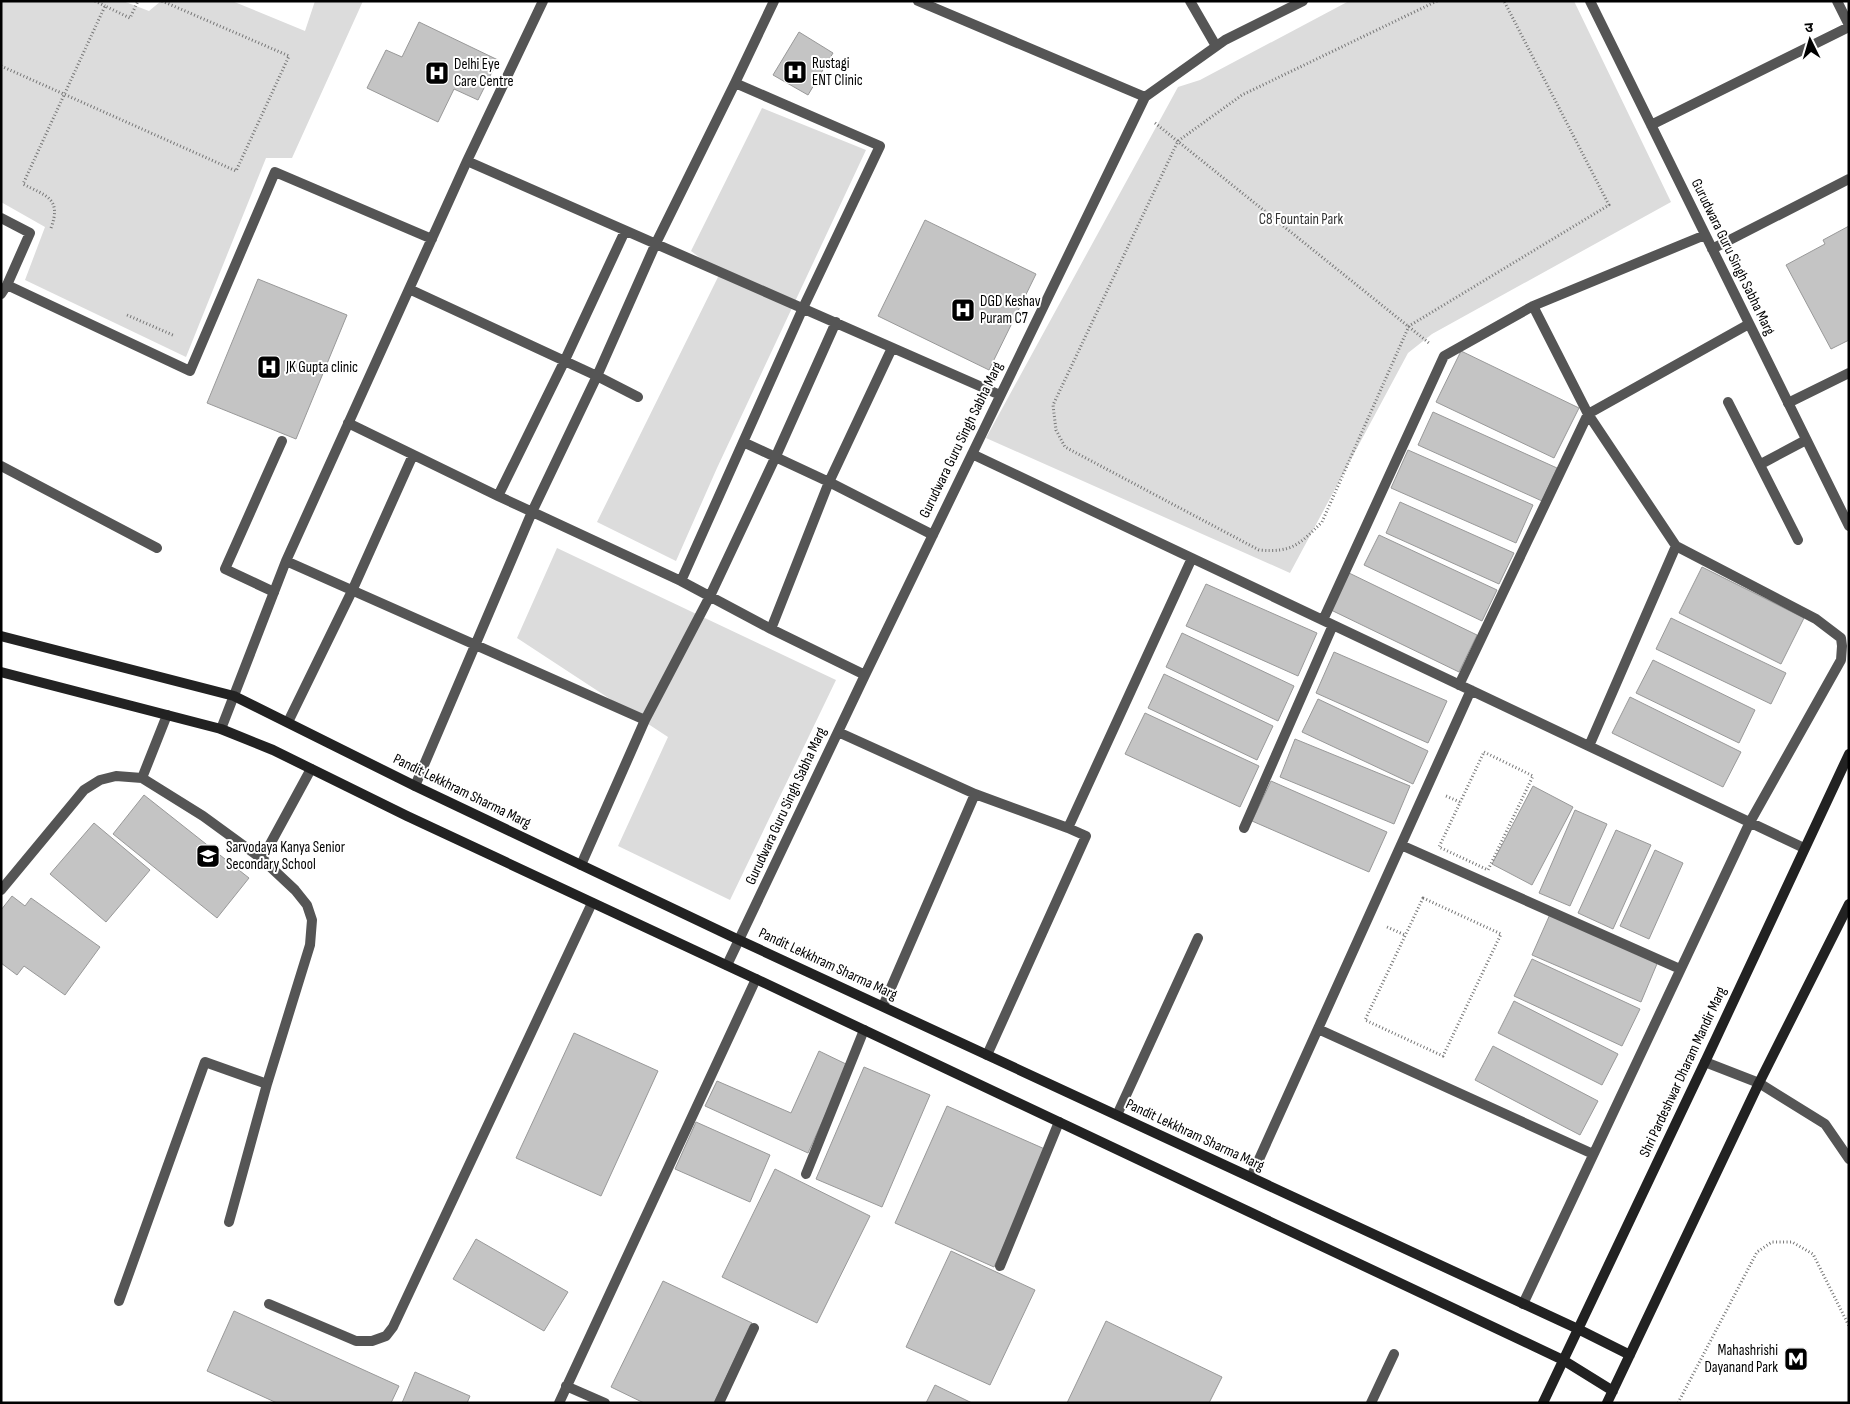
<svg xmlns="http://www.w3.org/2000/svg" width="1850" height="1404" font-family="'Sofia Sans Condensed','Noto Sans Devanagari',sans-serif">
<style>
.green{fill:#dcdcdc}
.building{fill:#c4c4c4;stroke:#999}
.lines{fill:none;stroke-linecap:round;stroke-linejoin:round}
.path{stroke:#777;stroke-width:3;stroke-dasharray:1 2.5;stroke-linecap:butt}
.lane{stroke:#555;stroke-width:10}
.street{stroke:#555;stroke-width:10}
.secondary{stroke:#222;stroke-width:10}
.labels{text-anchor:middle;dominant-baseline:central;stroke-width:4;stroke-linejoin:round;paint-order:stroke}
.poi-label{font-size:15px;fill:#000;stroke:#fff;text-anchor:start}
.park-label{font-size:15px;fill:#333;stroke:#fff}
.street-label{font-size:15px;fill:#000;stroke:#fff}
</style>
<rect width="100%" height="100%" fill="#fff"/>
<path class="green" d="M1,1h122l26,10 12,-10h71l73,30 10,-30h48l-71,157h-26l-80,199 -161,-77 20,-53 -44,-25z
M1349,1h225l97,201 -239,132 -24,19 -118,220 -304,-135 192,-351 22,-7z
M762,108l104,42 -149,318 -41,93 -79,-39 123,-249 -29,-22z
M557,548l279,132 -106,220 -112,-54 50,-109 -151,-99z"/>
<path class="building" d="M419,22l79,38 -20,40 -24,-11 -16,33 -71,-34 19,-38 16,7z
M799,32l34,21 -25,42 -35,-20z
M925,220l111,54 -47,96 -111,-54z
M1849,226v114l-18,9 -45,-84 39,-21 -2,-4z
M258,279l89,36 -51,124 -89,-36z
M1461,351l118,57 -25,50 -118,-56z
M1433,412l124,56 -15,33 -124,-56z
M1408,450l125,55 -17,38 -125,-55z
M1400,502l114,51 -15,31 -113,-51z
M1379,535l118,55 -15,31 -118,-56z
M1702,567l102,51 -23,46 -102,-51z
M1349,573l128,62 -18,37 -128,-62z
M1206,584l111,49 -19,43 -112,-50z
M1671,618l115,55 -15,31 -115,-55z
M1182,633l112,53 -16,35 -112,-54z
M1334,652l113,49 -19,42 -112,-50z
M1653,660l102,50 -16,33 -103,-50z
M1164,674l109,52 -16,34 -109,-52z
M1630,697l111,55 -18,35 -111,-54z
M1318,699l110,52 -15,33 -111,-52z
M1145,713l114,53 -19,41 -115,-53z
M1295,739l115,47 -16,38 -114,-47z
M1271,781l116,51 -18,40 -117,-51z
M1533,786l40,21 -41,78 -40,-21z
M144,795l105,83 -32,40 -104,-84z
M1575,810l32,14 -37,82 -31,-13z
M94,823l56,47 -44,52 -56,-48z
M1616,830l35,15 -38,84 -35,-16z
M1655,850l28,13 -34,76 -29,-13z
M12,896l13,10 6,-8 69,49 -35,48 -41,-29 -7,9 -16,-12v-53z
M1551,912l108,47 -18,43 -109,-47z
M1532,959l108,50 -18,37 -108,-50z
M1514,1001l104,53 -16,31 -104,-52z
M574,1033l84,38 -57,125 -85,-38z
M1493,1046l105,55 -18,34 -105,-55z
M819,1051l29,14 -40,88 -103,-47 12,-25 74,32z
M864,1067l66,28 -48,112 -66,-28z
M947,1106l100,44 -53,117 -99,-44z
M696,1122l74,33 -20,47 -75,-33z
M775,1169l95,47 -53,107 -95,-46z
M476,1239l92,53 -24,39 -91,-52z
M951,1251l84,39 -45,95 -84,-38z
M663,1281l89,42 -38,80h-70l-33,-16z
M234,1311l165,75 -8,17h-114l-70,-32z
M1106,1321l116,56 -13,26h-142z
M415,1372l55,24 -3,7h-65z
M935,1385l37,18h-46z"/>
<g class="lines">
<path class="path" d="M95,1l10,5
M1437,1l-195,94 -64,46 -125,264 3,25 9,17 194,103c33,3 41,-6 63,-28l87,-196 200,-121 -105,-204
M1,66l235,105 53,-115 -127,-55
M1155,123l274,220
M51,228c11,-30 -5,-32 -28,-44l82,-178 25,12 8,-17
M127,315l48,21
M1484,752l49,24 -45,94 -49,-23z
M1446,796l14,6
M1423,898l78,36 -58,122 -78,-36z
M1387,927l18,8
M1678,1403l79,-151 15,-10h20l21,12 36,72"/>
<path class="lane" d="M1728,402l70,138
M1788,403l61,-30
M1761,464l45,-24
M274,592l-49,-23 57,-128
M142,778l25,-63
M262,859l49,-90
M1,890l83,-100 16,-10 16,-4 26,2 61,38 59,43 33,31 12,15 5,15 -2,25 -43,139 -38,138
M806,1174l58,-144
M1000,1266l59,-144
M119,1301l86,-239 62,22
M269,1304l87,37h16l14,-5 7,-9 199,-424
M719,1403l35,-75
M1371,1403l23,-49"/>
<path class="street" d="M918,1l227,96
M1190,1l26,45
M1590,1l259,525
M1837,1l12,24
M1651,125l198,-98
M467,161l533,234
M1,218l29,15 -23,52 -6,9
M1712,249l137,-70
M7,285l183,86 85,-199 157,67
M409,289l188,87 41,21
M348,423l150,73 183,85 90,48 94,46
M743,442l86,40 104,53
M972,454l832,394
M1,466l156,82
M498,496l66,-134 61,-131
M286,561l359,159
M681,581l122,-273 77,-162 -145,-63
M1323,620l121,-264 89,-50 172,-71
M771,629l58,-147 63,-134
M1459,685l129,-271 161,-90
M288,722l64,-131 61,-136
M221,729l65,-168 181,-400 76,-160
M838,732l137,62 93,34 18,8 -99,219
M1589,746l87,-200
M415,786l117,-274 65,-136 59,-133 79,-160 39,-82
M1068,828l124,-270
M1244,828l89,-203
M1401,845l279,124
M581,865l64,-145 65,-124 66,-140 60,-134
M727,965l138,-290 280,-578 80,-57 78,-39
M883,1006l92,-212
M1318,1029l275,125
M1705,1062l54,21 66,41 24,35
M1117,1115l81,-177
M1251,1177l220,-487
M1523,1304l227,-482 91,-162 1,-14 -1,-8 -25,-19 -140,-73 -88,-132 -55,-108
M566,1386l39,17
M559,1403l197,-424"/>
<path class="secondary" d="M1,636l233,60 181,90 324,154 839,389 52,26
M1,672l220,57 52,21 134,66 349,163 807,381 50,31
M1543,1403l162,-341 144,-308
M1607,1403l152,-320 90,-179"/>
</g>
<defs>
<g id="hospital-square" transform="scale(1.25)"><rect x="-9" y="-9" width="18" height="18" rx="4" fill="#000" stroke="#fff"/><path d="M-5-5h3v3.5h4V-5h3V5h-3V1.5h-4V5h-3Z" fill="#fff"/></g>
<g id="school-square" transform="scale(1.25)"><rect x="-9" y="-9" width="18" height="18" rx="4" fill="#000" stroke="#fff"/><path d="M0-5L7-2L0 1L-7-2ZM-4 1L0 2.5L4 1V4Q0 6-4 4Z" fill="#fff"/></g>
<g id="metro-square" transform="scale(1.25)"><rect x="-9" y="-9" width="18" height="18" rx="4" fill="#000" stroke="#fff"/><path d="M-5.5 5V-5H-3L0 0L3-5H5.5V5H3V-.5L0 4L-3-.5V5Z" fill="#fff"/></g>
</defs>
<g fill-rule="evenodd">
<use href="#hospital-square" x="795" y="72"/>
<use href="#hospital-square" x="437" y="73"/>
<use href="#hospital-square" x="963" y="310"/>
<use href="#hospital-square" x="269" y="367"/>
<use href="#school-square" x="208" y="856"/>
<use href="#metro-square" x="1796" y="1359"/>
</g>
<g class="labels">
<g class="poi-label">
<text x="812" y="63">Rustagi<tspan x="812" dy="17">ENT Clinic</tspan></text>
<text x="454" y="64">Delhi Eye<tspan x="454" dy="17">Care Centre</tspan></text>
<text x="980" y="301">DGD Keshav<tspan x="980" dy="17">Puram C7</tspan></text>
<text x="286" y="367">JK Gupta clinic</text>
<text x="226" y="847">Sarvodaya Kanya Senior<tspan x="226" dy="17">Secondary School</tspan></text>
<text x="1778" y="1350" text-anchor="end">Mahashrishi<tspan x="1778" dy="17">Dayanand Park</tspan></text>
</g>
<g class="park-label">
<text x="1301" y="219">C8 Fountain Park</text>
</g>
<g class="street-label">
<text transform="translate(1733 257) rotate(64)">Gurudwara Guru Singh Sabha Marg</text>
<text transform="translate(961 440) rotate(-64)">Gurudwara Guru Singh Sabha Marg</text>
<text transform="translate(462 791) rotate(26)">Pandit Lekkhram Sharma Marg</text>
<text transform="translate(786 806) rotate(-65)">Gurudwara Guru Singh Sabha Marg</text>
<text transform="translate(828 964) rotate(25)">Pandit Lekkhram Sharma Marg</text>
<text transform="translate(1683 1072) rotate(-65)">Shri Pardeshwar Dharam Mandir Marg</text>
<text transform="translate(1195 1135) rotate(25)">Pandit Lekkhram Sharma Marg</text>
</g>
</g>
<rect width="1850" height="1404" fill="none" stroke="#000000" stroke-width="5"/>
<g transform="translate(1810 40) rotate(355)" stroke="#ffffff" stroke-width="4" paint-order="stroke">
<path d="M0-4L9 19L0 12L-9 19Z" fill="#000000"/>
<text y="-8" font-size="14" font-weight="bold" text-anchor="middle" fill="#000000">उ</text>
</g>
</svg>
